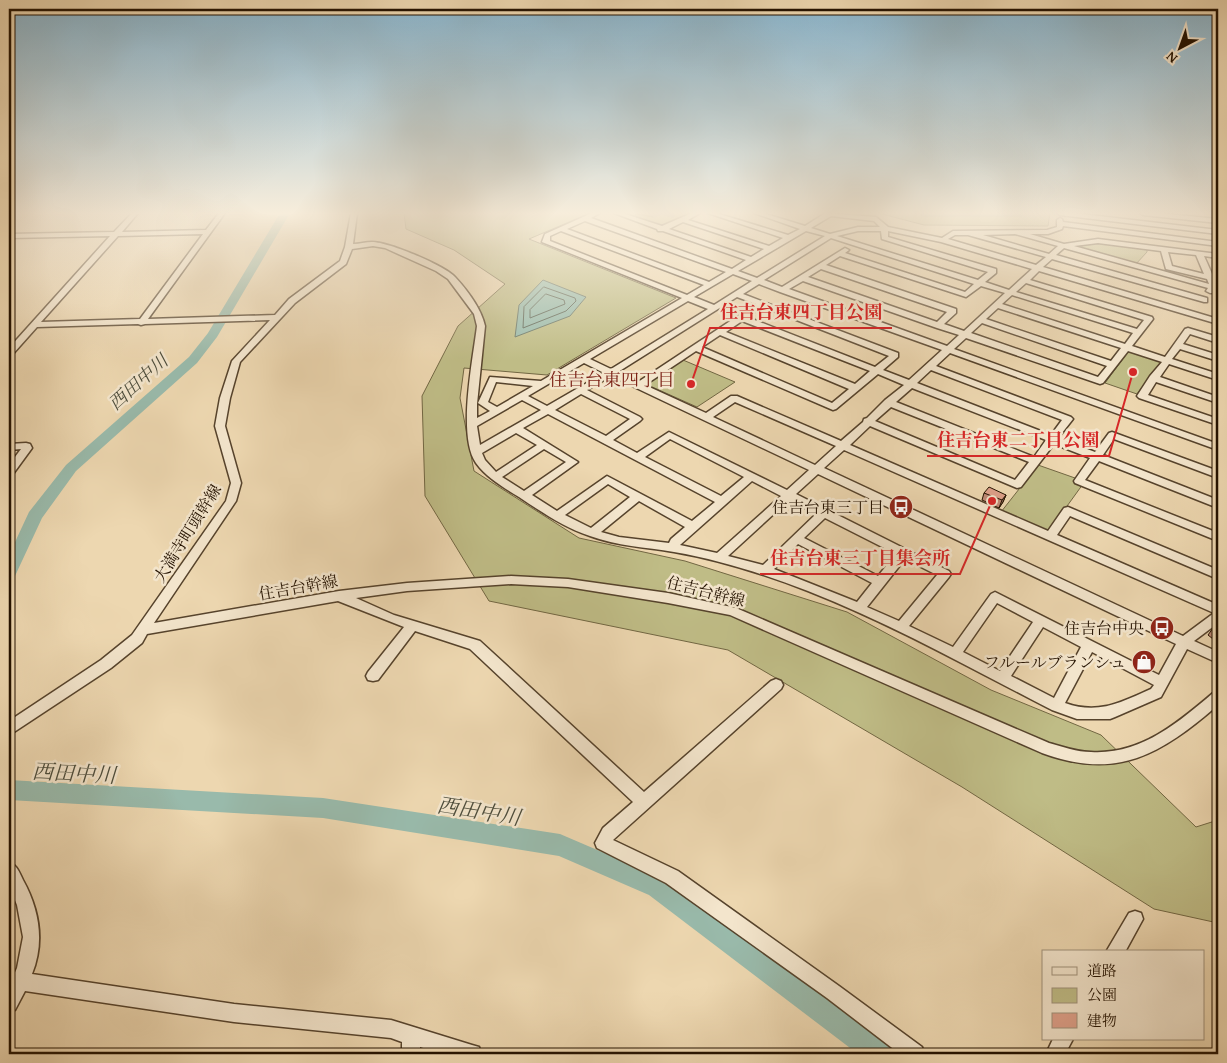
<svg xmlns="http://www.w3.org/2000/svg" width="1227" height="1063" font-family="'Gentium Book Plus','Noto Serif JP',serif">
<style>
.green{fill:#bfbc86;stroke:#726743}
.water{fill:#99baab;stroke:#6a7767}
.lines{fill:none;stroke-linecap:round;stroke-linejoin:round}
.shore{stroke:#5e6656;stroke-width:1}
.river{fill:#99baab;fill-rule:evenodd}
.minor-casing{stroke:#56432c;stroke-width:3}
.minor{fill:#f3e5cc;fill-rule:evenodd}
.wall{fill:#bf8a77;stroke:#241200}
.shaded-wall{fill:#9b7061;stroke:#241200}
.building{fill:#dea08a;stroke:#241200}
.labels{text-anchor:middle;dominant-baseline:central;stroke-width:5;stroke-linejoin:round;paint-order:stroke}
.poi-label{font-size:16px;fill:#241200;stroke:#f3e5cc;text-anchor:end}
.street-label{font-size:16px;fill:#241200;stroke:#f3e5cc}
.neighbourhood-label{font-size:18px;fill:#7a1f14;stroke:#f3e5cc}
.water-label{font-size:18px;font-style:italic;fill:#4d4d3c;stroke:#f3e5cc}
.near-water-label{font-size:21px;font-style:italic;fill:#4d4d3c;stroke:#f3e5cc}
.leader{fill:none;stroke:#d62828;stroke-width:2}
.callout-dot{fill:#d62828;stroke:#f3e5cc;stroke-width:2}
.callout-label{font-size:18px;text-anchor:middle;font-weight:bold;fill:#d62828;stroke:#f3e5cc;stroke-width:5;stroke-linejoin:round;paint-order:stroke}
</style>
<rect width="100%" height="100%" fill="#edd7b0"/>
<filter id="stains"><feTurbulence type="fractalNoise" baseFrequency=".004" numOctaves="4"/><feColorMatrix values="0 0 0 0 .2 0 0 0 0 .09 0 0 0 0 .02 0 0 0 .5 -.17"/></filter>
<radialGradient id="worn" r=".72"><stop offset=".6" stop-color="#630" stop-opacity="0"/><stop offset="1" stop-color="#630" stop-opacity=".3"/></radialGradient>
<path class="green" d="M404,213h186l-61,26 147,59 -129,77 -83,-7 -4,30 14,73 105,67 106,23 162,51 144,78 110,45 95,92 22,-7v103l-64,-14 -192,-122 -234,-137 -239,-49 -64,-105 -3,-100 36,-70 47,-42 -51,-34 -48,-21z
M630,213l23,4 -16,-4h57c-36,17 -32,14 -68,1z
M878,213h172l-2,13 -124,-1z
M1095,243l52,6v3l-12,13 -65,-19z
M1133,351l28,11 -24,32 -32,-11 23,-31z
M683,360l52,22 -38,25 -47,-21v-5z
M1038,465l37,13 1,3 7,3 -34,47h-6l-42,-19z"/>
<path class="water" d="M921,213h98l3,3h-100z
M543,280l43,17 -16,19 -55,21 4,-32z"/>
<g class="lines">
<path class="shore" d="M544,287l31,11 1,3 -10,10 -43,17 1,-21z
M546,294l18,6 1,4 -35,14v-8z"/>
<path class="river" d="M280,213h10l-73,124 -20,26 -121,108 -34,47 -27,58 -6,2v-23l20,-43 37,-47 123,-108 19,-24z
M9,780l314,18 237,36 105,45 225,165 4,10h-36l-209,-159 -90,-39 -236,-38 -314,-18z"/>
<g class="minor-casing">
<path id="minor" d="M132,213h6l-16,19 84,-2 13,-17h6l-77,106 127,-4 14,-16 51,-38 5,-14 6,-34h6l-4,31c6,0 13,-2 19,-2 16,0 72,23 83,35 12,13 26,31 30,49l-8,78v14l13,-7 -12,-8 12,-26 51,4 141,-83 -140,-56 3,-8 47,-21h8l-9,5 141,51 14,-9 -83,-29h-5l-1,-2 -43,-16h8l40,13 30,-13h8l-12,7 81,26 14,-8 -75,-25h8l72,22 12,-6 -46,-16h9l42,13 19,-12v-1l52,4 12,10 54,11 11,-7 94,-1 10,-3v-7l3,-2 2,1 1,3 155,20v4l-155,-20 -1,3 -14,5h-18l34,10 34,-5 120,15v4l-14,-2 13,29 -4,8h-3l-4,-2 2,-3 -144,-40 -8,7 151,43v4h-3l-152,-43 -9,8 175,52v5l-179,-53 -9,9 122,37 1,2 -21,27 33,11 20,-28 3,-1 30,9v6l-28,-9 -7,10 35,11v6l-38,-12 -8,10 46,15v6l-49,-16 -9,13 58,20v6l-62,-21 -8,13 70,24v6l-79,-27 -2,-2 13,-20 12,-14 -34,-11 -25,32 -3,1 -134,-46 -12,11 264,95v6l-268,-97 -14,13 135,51 2,2 -15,19 37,14 14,-19 3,-1 106,39v7l-104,-39 -11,16 115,45v8l-119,-47 -14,19 133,53v8l-143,-58 -1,-2 16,-23 -36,-14 -33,43 -4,1 -147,-62 -20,19 198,86 16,-23 4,-1 150,63v9l-148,-63 -13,19 161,70v18l-24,18 24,11v11l-31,-14 -26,48 -46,20 -5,2h-33l-25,-9c-80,-41 -160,-86 -244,-119 -44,-17 -88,-31 -134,-39 -29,-5 -57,-6 -84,-16 -25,-8 -50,-25 -71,-39 -16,-10 -32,-19 -43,-34 -19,-27 -3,-104 1,-137l-3,-12 -26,-35 -12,-8 -51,-23 -12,-2 -21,3 -6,15 -51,39 -55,59 -10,36 -5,28 16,57 -5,18 -82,122 185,-32 68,-8 104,-7 57,3 100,14 68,15 313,135c14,4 28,9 42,9 49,3 87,-29 122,-59l5,-2v14c-57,49 -100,76 -176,48l-312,-138 -62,-12 -100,-16 -57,-3 -104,7 -51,7 38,17 86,26 164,151 127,-111 5,-2 5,2 2,4 -2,4 -168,151 65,31 161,115 83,61 2,7h-24l-73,-56 -161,-115 -69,-35 -2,-5 8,-15 30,-26 -163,-153 -55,-18 -37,49 -5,1 -5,-1 -2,-4 2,-4 36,-45 -66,-26 -191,33 -5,9 -31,25 -97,64 -5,2v-13l92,-61 31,-25 94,-134 5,-18 -16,-57 5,-28 12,-37 38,-41 -125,4 -4,1 -3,-1 -101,3 -25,28 -3,1v-8l101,-112 -101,2v-4l105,-2zM831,216l43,5 6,6h-22l-28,7 -19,-6zM585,221l141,51 -17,10 -142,-53zM683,222l81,27 -13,8 -82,-28zM561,231l143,54 -17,10 -137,-54v-5zM806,231l19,5 -68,42 -19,-7zM858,231h23l1,8 106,33 -10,8 -141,-44zM888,231l53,11 91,27 -23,21 -24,-8 11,-9v-4l-108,-32zM203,234l-63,85 -99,3 77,-86zM1015,234l43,12 -9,8 -66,-19zM955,235h13l78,22 -10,8 -88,-26zM831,238l143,46 -9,8 -120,-39 4,-3 -4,-2 -63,39 -18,-7zM1098,243l63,8 5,18 41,10 2,5 -135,-38zM1168,252l28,3 8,19 -32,-8zM840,256l126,41 15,-11 24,7 -41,38 -20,-7 12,-11v-4l-130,-44zM821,269l126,43 -10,10 -129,-45zM733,274l19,7 -38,24 -20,-8zM803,281l134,47 22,7 -12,11 -158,-57zM1026,283l118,37 -7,9 -121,-37zM759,284l21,8 162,58 -33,30 -26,-10 15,-13v-4l-155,-59zM1012,295l121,38 -8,11 -123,-40zM737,297l19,7 -118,78 -20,-10zM688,301l20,8 -97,60 -21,-10zM763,307l126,49 -14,11 -128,-50zM998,308l123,40 -10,13 -125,-42zM742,321l128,50 -15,13 -129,-52zM982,323l125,43 -9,11 -127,-44zM720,335l129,54 -17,14 -130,-56zM696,351l137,59 3,-1 42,-35 26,11 -19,15 -18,18 -3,1 -1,3 -22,19 -104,-45h-6l-25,17 -61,-28zM584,363l20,10 -57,33 -19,-10zM931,370l131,50 -11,15 -134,-52zM611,376l198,94 -22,20 -118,-58 -32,21 -24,-13 27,-19 2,-2 -2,-2 -53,-27zM496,382l37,4 -36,21 -9,-5zM912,388l134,52 -12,17 -138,-55zM581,394l49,25 -24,17 -51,-26zM522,400l19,10 -61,35 -3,-19zM735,402l101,44 -21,19 -102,-48zM891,407l138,55 -14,18 -140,-59zM548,414l167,88 -23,19 -85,-45 -50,35 -25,-16 46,-33 -55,-34zM516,433l21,12 -41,27 -11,-12 -3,-7zM670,439l74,38 -23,19 -76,-39zM544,449l22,13 -42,29 -22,-14zM844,450l370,163 -31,23 -359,-168zM818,474l358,170 -17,31 -164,-83 -4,2 -38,53 -44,-21 40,-49 2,-3 -2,-3 -153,-77zM752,481l29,15 -64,57 -37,-8zM608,484l22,13 -39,31 -26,-13zM789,500l27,14 -53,51 -35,-9zM639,501l46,26 -14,12 -2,4 -50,-6 -18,-5zM825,518l71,36 -18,22 -74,-38zM798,544l74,39 -15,19 -83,-33zM905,559l32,16 -38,46 -32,-14zM997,603l36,19 -33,49 -37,-19zM1043,627l38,20 -27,51 -43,-22zM1092,652l62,33 -3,4c-30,13 -52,26 -86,14z
M1057,213h16l145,17v4l-158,-19z
M1140,213h18l60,6v4l-75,-8z
M26,443l4,1 2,4 -19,26 -4,1v-10l12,-16 -12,1v-6z
M9,862c8,3 10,10 14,18 16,29 22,62 9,94l202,30 157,16 81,25 7,2 2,7h-38l-23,-7v7h-18v-12l-11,-4 -157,-16 -209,-31 -10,19 -6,3v-27l8,-18 6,-31 -6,-32 -8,-19z
M1135,911l6,2 2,6 -18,33h-19l23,-39z
M1053,1039h20l-8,15h-19z"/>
</g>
<use href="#minor" class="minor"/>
</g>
<path class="wall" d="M984,493l22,2 -3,7 -4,6 -17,-8z
M1218,622v21l-10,-8 8,-11z"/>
<path class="shaded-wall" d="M1006,495l-3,7 -4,6 3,-8z"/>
<path class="building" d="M989,487l17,8 -4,5 -18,-7z"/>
<linearGradient id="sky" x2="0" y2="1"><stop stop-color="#88b6d0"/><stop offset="0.59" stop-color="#f7eddb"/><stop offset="1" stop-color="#f7eddb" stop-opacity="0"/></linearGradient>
<rect width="1227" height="361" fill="url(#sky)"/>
<defs>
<g id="bus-disc" transform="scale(1.25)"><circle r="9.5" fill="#8f2418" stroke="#f3e5cc"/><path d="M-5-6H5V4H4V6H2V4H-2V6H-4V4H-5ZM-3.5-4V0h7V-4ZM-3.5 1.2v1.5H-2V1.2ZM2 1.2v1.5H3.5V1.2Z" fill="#fff"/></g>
<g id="shop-disc" transform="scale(1.25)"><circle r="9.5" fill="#8f2418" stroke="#f3e5cc"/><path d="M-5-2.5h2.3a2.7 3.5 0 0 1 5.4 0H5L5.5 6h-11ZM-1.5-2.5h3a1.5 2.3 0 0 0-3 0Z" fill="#fff"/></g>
</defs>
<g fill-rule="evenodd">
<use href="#bus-disc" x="901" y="507"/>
<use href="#bus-disc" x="1162" y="628"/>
<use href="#shop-disc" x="1144" y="662"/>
</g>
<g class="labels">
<g class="poi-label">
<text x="884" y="507">住吉台東三丁目</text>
<text x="1144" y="628">住吉台中央</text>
<text x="1126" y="662">フルールブランシュ</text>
</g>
<g class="street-label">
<text transform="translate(187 533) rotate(-58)">大満寺町頭幹線</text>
<text transform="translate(298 587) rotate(-10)">住吉台幹線</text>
<text transform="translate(706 591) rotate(14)">住吉台幹線</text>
</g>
<g class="neighbourhood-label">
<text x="612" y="379">住吉台東四丁目</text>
</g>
<g class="water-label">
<text transform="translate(138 382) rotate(-42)">西田中川</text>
</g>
<g class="near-water-label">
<text transform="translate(74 773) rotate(3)">西田中川</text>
<text transform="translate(479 811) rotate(9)">西田中川</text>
</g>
</g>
<path class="leader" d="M691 384L710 328H892M1133 372L1109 456H927M992 501L960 574H760"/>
<g class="callout-dot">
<circle cx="691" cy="384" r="5"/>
<circle cx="1133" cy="372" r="5"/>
<circle cx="992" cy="501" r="5"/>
</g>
<g class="callout-label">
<text x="801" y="318">住吉台東四丁目公園</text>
<text x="1018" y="446">住吉台東二丁目公園</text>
<text x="860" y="564">住吉台東三丁目集会所</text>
</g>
<rect width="1227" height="1063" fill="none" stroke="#edd7b0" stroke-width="30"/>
<rect x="10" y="10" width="1207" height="1043" fill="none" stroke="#241200" stroke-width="2.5"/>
<rect x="15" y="15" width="1197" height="1033" fill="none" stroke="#241200"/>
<rect x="1042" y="950" width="162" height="90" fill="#f3e5cc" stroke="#a0917a"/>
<rect x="1052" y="967" width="25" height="8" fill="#f3e5cc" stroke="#a0917a"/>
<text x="1087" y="976" font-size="15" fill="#241200">道路</text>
<rect x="1052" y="988" width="25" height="15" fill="#bfbc86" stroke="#a0917a"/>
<text x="1087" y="1000" font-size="15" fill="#241200">公園</text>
<rect x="1052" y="1013" width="25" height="15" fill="#dea08a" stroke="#a0917a"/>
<text x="1087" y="1026" font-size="15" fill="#241200">建物</text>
<g transform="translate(1180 48) rotate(221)" stroke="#f3e5cc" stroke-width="4" paint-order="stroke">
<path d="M0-4L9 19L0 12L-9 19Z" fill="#241200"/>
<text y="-8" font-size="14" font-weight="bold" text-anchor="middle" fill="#241200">N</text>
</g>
<rect width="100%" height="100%" filter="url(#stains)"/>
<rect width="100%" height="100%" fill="url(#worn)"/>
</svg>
